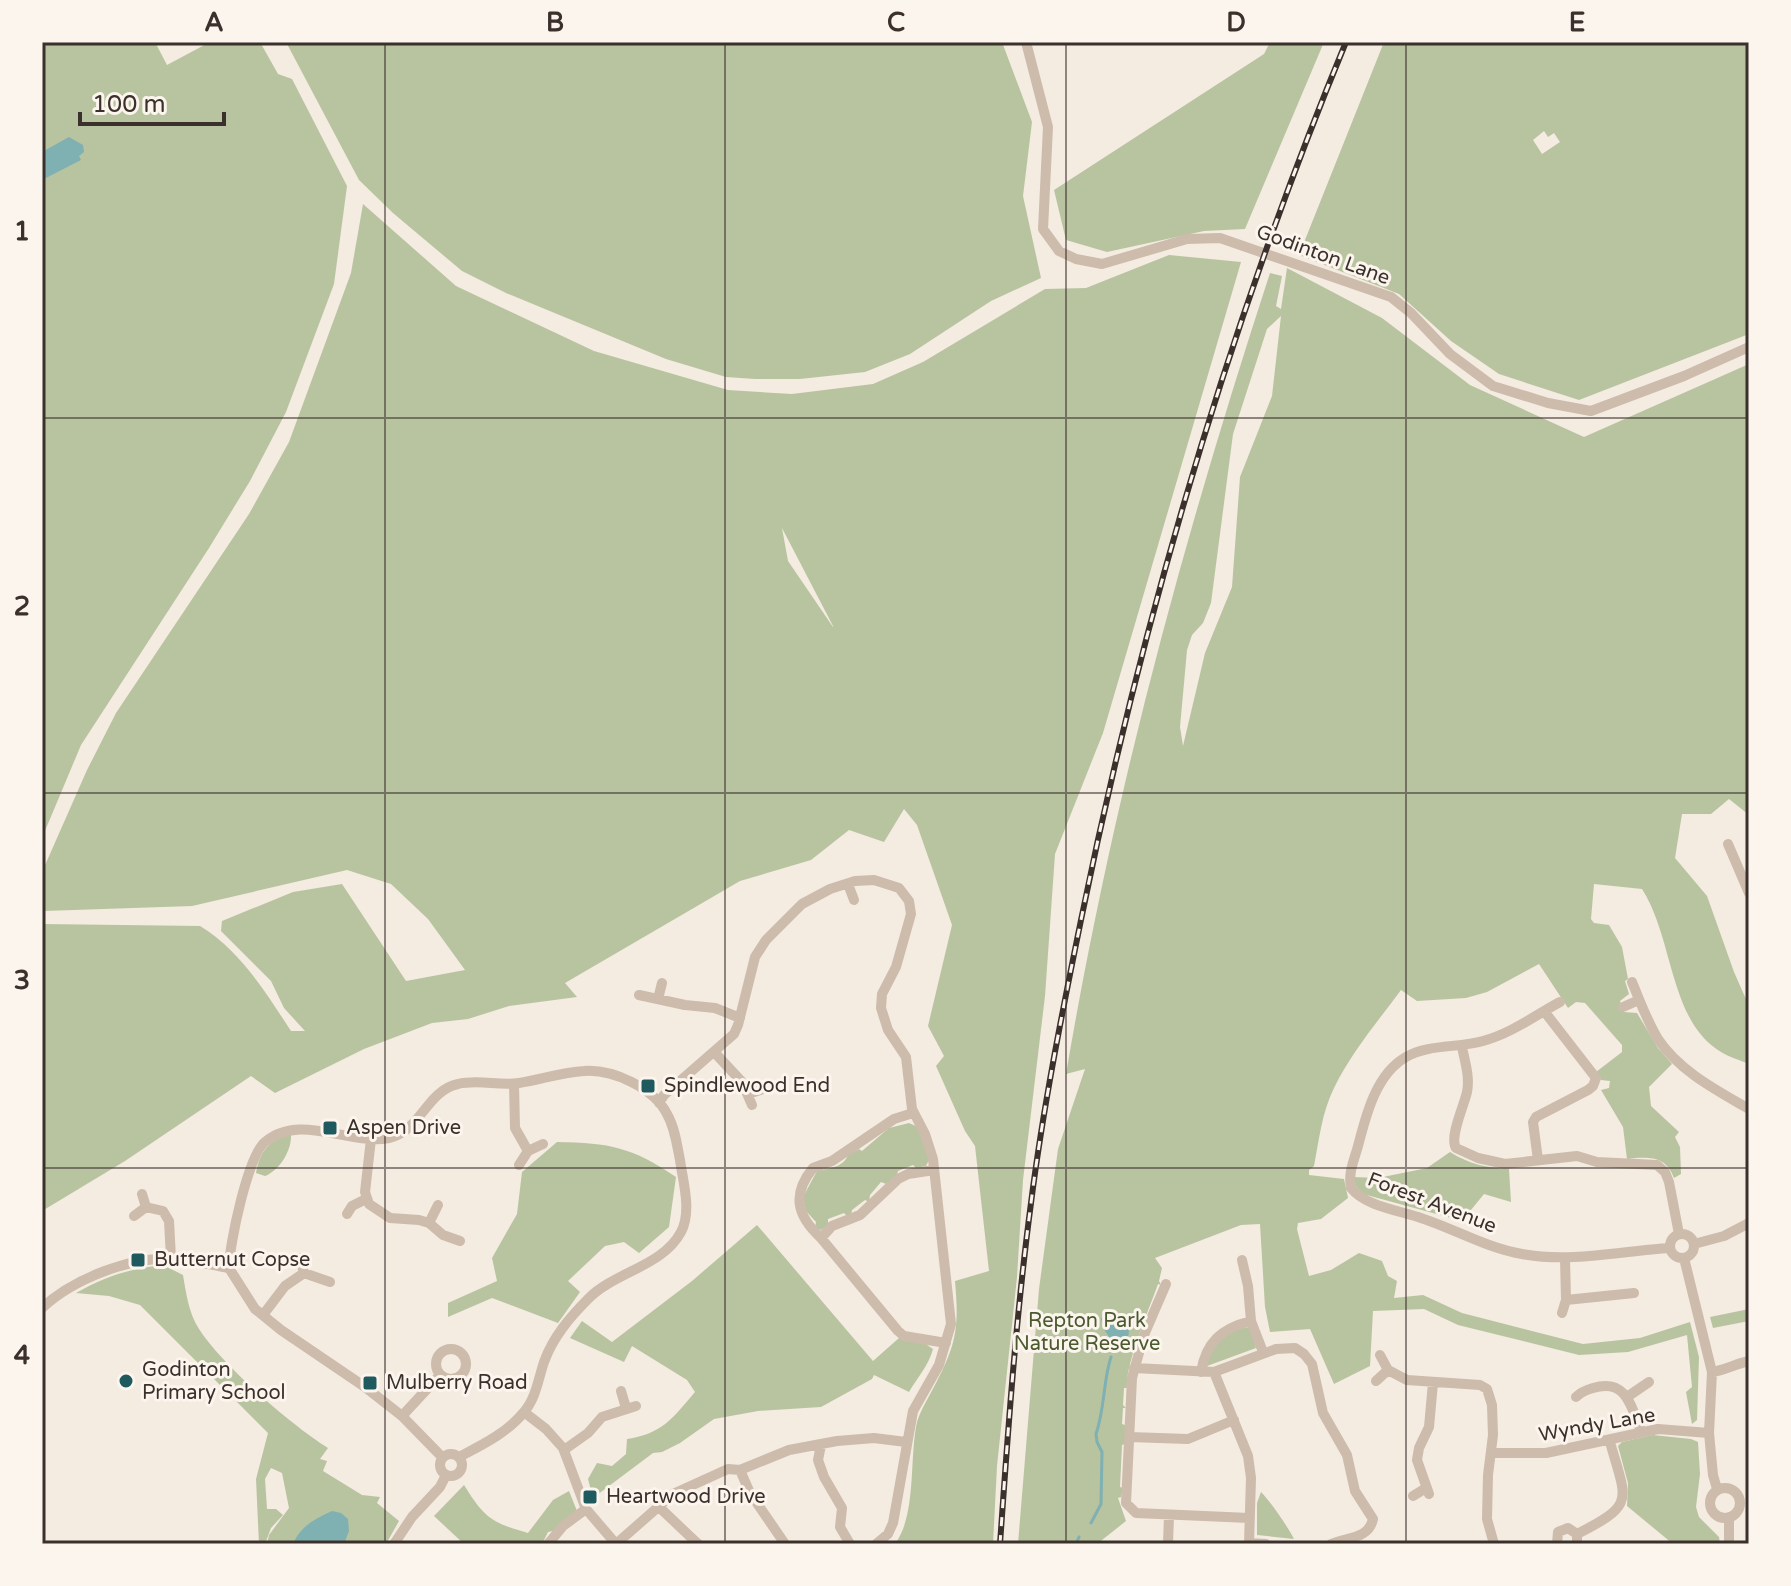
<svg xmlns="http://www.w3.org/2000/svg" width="1791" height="1586" font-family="'Varela Round',sans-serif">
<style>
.green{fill:#b8c4a0;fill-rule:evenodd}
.water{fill:#7fb0b2}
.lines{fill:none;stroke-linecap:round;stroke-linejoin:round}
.stream{stroke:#7fb0b2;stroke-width:3}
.street{stroke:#cdbbac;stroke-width:10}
.rail-casing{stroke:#3b302b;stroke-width:6}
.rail{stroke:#fbf5ee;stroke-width:3;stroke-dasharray:9;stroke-linecap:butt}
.grid{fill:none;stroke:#3b302b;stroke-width:2;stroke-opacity:0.55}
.poi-dot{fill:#1f5a5e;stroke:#fbf5ee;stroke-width:3}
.labels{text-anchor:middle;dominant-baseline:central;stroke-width:6;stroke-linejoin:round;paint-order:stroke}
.street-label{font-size:20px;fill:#3b302b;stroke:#fbf5ee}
.poi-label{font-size:20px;fill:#3b302b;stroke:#fbf5ee;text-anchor:start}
.park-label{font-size:20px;fill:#4a5a2e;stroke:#fbf5ee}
.neatline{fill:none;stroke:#3b302b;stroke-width:3}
.grid-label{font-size:26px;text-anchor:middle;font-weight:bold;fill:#3b302b}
</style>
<rect width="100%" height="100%" fill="#f4ebe1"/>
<path class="green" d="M42,42h113l12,23 43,-23h50l18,32 14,5 55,107 -13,98 -48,128 -36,69 -41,67 -128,197 -39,93z
M286,42h716l30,80 -9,74 18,82 -50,23 -81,53 -45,18 -65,7h-45l-29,-2 -60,-18 -160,-66 -44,-22 -69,-58 -34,-33z
M1270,42h54l-79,187 -41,2 -97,21 -41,-12 -12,-50 210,-136z
M1384,42h365v292l-170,66 -80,-26 -48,-33 -52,-47 -100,-39zM1544,131l4,6 6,-4 6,9 -18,12 -9,-14z
M363,204l93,82 138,65 134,39 64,4 81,-10 50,-22 122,-73 41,-1 83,-33 72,7 -138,471 -48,121 -10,142 -22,184 -6,97 -20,189 -4,78h-98c22,-30 14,-85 22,-122 4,-13 13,-27 19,-39 21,-40 23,-57 19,-102l34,-10 -14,-125 -10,-15 -29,-65 8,-10 -16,-30 24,-101 -35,-100 -13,-16 -20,33 -35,-12 -38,30 -71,21 -175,102 12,14 -68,9 -41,13 -36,4 -68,26 -89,44 -24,-17 -126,85 -83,50v-287l158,2c40,24 66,67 91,105h14l-21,-23 -13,-27 -50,-50 1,-10 71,-29 49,-8 64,97 59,-11 -37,-51 -37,-35 -44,-14 -155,36 -148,5 -2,-3v-36l45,-102 29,-57 133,-199 40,-72 62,-169zM782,528l51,98v1l-45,-66z
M1287,268l95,50 88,67 114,52 165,-73v451l-20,-16 -18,15h-29l-7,44 32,38 27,76 15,34v58c-9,-4 -20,-7 -28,-12 -52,-31 -47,-113 -79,-163l-48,-5 -3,35 3,4 15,2 13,22 6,32 -3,2 4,13 -9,7 4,11 13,1 21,35 14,16 -23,23 2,19 28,26 -4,5 5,10 1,27 -7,4c-8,-23 -27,-21 -47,-19l-4,-32 -22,-37 8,-2 1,-7 -9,-1 -5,-8 26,-20v-7l-37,-42 -9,-1 -8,6 -29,-44 -52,28 -21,6 -49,3 -16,-11c-23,31 -50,63 -67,98 -12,24 -15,52 -20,78l-5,4v5l35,4 4,19 -27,21 -23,4 -1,6 12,47 22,-6 28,-17 23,8 6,15 9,5 -3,17 29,-3 39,18 121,31 57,-6 50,-16 9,35 -2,63 -5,4 -6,-32 6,-5 -5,-52 -59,17 -49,3 -121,-30 -34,-16 -51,2 -3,55 -36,18 -24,-55 -40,3 -5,-25 -5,-83 -19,1 -86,33 7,10 -3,13 2,4 -3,-1c-9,25 -33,81 -31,104h-3l-1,17 3,3h-3l-1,16 3,1v19l-3,1 -2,42 3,1 -2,9 -3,1 8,23 -29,23h-79l21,-255 19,-140 27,-80 -19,5c47,-276 117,-535 204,-801l12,3 -6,30 5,3zM1281,316l-9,80 -32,81 -8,110 -27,66 -22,93 -3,-19 7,-77 5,-15 11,-12 8,-20 22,-169 34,-105z
M909,1123l9,4 12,31 -4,8 -10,2 -3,-3 -15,6 -1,5 -11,8 -5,-2 -11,13 -1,7 -4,-2 -13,10 -1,5 -4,1 -3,-3 -16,6v6l-7,5 -6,-2 1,-6 -10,-11 -3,-14 14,-26c12,-3 26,-3 31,-16l11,-6 3,2 27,-23z
M291,1134c1,16 -11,36 -26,42l-9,-3c4,-22 13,-33 35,-39z
M557,1142c53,1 75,5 119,35l-7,50 -30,26 -15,-11 -19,4 -37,35 12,11 -22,31 -66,-25 -44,19v-14l49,-22 -5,-23 25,-44 5,-42z
M1450,1152c19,12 37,16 59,17l2,33 -27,-8 -22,27 -99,-27 -9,-10 -1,-7 25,1 49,-10z
M757,1225l116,136 26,-23 25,5 9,6c-4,16 -16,29 -24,43l-35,-17 -2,4 -51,28 -63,4 -44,8 -34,24 -18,9 -9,1 -60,45 -5,-19 9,-16 15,3 14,-12 1,-15c35,-5 46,-21 68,-47l-8,-12 -55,-34 -8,16 -54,-24 12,-17 30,21 80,-61z
M163,1265l20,10c3,18 6,39 16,54 24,37 92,96 129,119l-8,11 7,2 -4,10 39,24 18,2 -3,6 22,18 -13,23h-119l2,-9 20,-27 -7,-35 -11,-5 -6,11 2,30h9l7,6 -12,13 -6,16h-6l-3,-65 12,-46 -128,-128 -31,-9 -33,-3c28,-16 55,-25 87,-28z
M1749,1309v12l-36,7 -3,-11z
M1250,1327l6,21 -49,18c4,-22 21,-37 43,-39z
M1653,1435l38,4 7,3 2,32 -4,33 3,10 20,20 1,7h-47l-46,-38 1,-23 -10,-37 4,-4z
M464,1485c20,32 27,38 64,48l25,-33 16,-9 8,20 -24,20 -5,1 -6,12h-78l-30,-28z
M1261,1492c9,9 27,35 33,47l-37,-4v-32z"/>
<path class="water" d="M69,137l14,8 1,7 -5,4 2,4 -39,20v-28z
M1106,1312h7l16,19 -1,7 -11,10 -12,-17 -4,-12z
M332,1511l9,2 7,6 1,12 -5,13h-51c8,-18 21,-25 39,-33z"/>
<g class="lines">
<path class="stream" d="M1091,1523l10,-19 1,-52 -5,-10 -1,-8c9,-26 7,-53 15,-77
M1076,1544l3,-7"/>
<path class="street" d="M1026,42l22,85 -5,102 16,22 17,8 26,5 85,-25 33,-1 171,59 20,16 39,41 43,32 55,17 43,8 93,-35 65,-29
M1728,844l21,49
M848,884l6,16
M1632,982c8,19 15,39 26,57 21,32 60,52 91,70
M639,995l46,10 30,3 25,10
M658,999l4,-16
M1560,1002c-26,14 -48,31 -77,39 -25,7 -55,3 -77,16 -30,17 -40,58 -48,89 -4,15 -10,26 -7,42 14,18 46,22 67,29 35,11 68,31 104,37 49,9 99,-3 148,-6
M1623,1007l16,-7
M1462,1047c3,15 8,30 5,45 -3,14 -18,45 -11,56l22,10 27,6 72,-8 20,6 60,3 8,7 4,10 10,52
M715,1053l27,29 10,23
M514,1084l1,44 13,23
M748,1094l15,-5
M659,1103l5,-8 70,-61 4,-9 17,-68 11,-17 36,-36 28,-15 25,-8 19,-1 25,8 10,13 2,13 -15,53 -14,27 -1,14 7,22 18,27 6,52 13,25 8,25 18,165 -12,41 -26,46 -20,112 -5,11 -12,10
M913,1113l-19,6 -62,42 -19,7c-21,26 -17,47 8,70l11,-12 28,-11 38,-36 10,-5 26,-4
M371,1139l-6,53 4,12 21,14 29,2 10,3 14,12 17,6
M1538,1160l-5,-38 3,-5 52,-27 5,-4 3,-8 -52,-67
M519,1165l9,-14 15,-7
M142,1194l4,13
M347,1214l5,-8 14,-7
M134,1216l12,-9 17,4 6,10 2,37
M429,1223l9,-18
M1670 1246a12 12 0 1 1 24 0a12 12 0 1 1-24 0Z
M821,1238l77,93 6,5 42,7
M1694,1244l30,-8 25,-13
M300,1258l4,15
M1684,1258l28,114 -3,61 4,42 4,14
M1242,1260l6,26 3,35 12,31
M229,1268c0,-23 19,-112 36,-126 35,-30 85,4 124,-4 32,-7 37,-47 69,-54 20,-5 41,2 61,-1 21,-3 43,-11 65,-12 29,-2 70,17 83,43 8,14 10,31 13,46 3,22 12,51 1,72 -18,34 -66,40 -92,66 -19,19 -36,39 -45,64 -6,18 -8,36 -20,50 -17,21 -42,33 -65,45
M229,1268l26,41 26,21 84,57 37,29 40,41
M1166,1284l-22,51 -12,43 -6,125 10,10 113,5
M1566,1300l68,-7
M42,1308c31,-29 89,-52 132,-49 18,1 37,6 55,9
M1562,1313l4,-13 -1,-42
M263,1315l22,-29 19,-13 26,9
M436 1364a15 15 0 1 1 30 0a15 15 0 1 1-30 0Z
M1380,1355l8,15 19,10 73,5 7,4 5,16 1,30 -5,40 -1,44 7,25
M1134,1368l80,4 62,-23 19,-1 9,6 8,10 11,49 24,42 8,36 18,28c-4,20 -26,18 -42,25
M1201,1372c5,-30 21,-44 50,-51
M1214,1372l34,84 3,22 -2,66
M1712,1372c14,-2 23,-8 37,-11
M1376,1381l12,-11
M621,1391l5,17
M1576,1397c5,-5 10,-7 17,-9 34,-10 38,19 48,43
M1627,1397l22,-15
M524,1412l22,17 17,19 23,61 30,35
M402,1416l38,-41
M1129,1437l59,2 46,-19
M821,1445l-3,15 6,17 18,31 -2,19 10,17
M564,1450l24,-17 14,-16 34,-11
M1492,1453h54l112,-24 51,4
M440 1465a11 11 0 1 1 22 0a11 11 0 1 1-22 0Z
M740,1470l10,23 35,51
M1710 1503a15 15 0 1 1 30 0a15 15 0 1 1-30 0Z
M1429,1494l-12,-34 2,-12 10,-21 4,-44
M1413,1496l13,-8
M659,1507l39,37
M1729,1518v26
M1577,1534c60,-30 49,-34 33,-92
M1249,1543l17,1
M394,1544l18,-27 28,-30 6,-12
M548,1544l15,-18 23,-17
M616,1544l57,-50 55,-25 12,1 49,-20 48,-9 37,-3 32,4
M1168,1544l1,-29
M1557,1544l1,-12 10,-4 9,6v10"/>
<g class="rail-casing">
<path id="rail" d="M1000,1544c8,-114 16,-228 31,-341 12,-95 31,-190 50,-283 61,-300 148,-595 265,-878"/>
</g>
<use href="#rail" class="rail"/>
</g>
<path class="grid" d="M385,42v1502M725,42v1502M1066,42v1502M1406,42v1502M42,418h1707M42,793h1707M42,1168h1707"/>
<g class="poi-dot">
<rect x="640" y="1078" width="16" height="16" rx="4"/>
<rect x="322" y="1120" width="16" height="16" rx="4"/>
<rect x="130" y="1252" width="16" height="16" rx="4"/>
<circle cx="126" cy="1381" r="8"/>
<rect x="362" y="1375" width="16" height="16" rx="4"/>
<rect x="582" y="1489" width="16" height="16" rx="4"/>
</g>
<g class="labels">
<g class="street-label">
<text transform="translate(1323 255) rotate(20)">Godinton Lane</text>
<text transform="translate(1432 1203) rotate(21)">Forest Avenue</text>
<text transform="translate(1597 1425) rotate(-10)">Wyndy Lane</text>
</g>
<g class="poi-label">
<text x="664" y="1086">Spindlewood End</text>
<text x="346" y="1128">Aspen Drive</text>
<text x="154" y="1260">Butternut Copse</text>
<text x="142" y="1370">Godinton<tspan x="142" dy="23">Primary School</tspan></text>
<text x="386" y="1383">Mulberry Road</text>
<text x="606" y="1497">Heartwood Drive</text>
</g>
<g class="park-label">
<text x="1087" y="1321">Repton Park<tspan x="1087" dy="23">Nature Reserve</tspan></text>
</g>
</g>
<rect width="1791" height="1586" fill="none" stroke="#fbf5ee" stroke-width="88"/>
<path d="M80 112v12h144v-12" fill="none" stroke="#3b302b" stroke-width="4"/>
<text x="92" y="112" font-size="24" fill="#3b302b" stroke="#fbf5ee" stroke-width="6" paint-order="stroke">100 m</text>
<rect x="44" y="44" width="1703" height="1498" class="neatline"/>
<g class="grid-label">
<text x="214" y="31">A</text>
<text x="555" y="31">B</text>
<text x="896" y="31">C</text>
<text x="1236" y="31">D</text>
<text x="1577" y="31">E</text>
<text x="22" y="240">1</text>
<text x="22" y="615">2</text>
<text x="22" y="989">3</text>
<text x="22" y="1364">4</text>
</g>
</svg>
